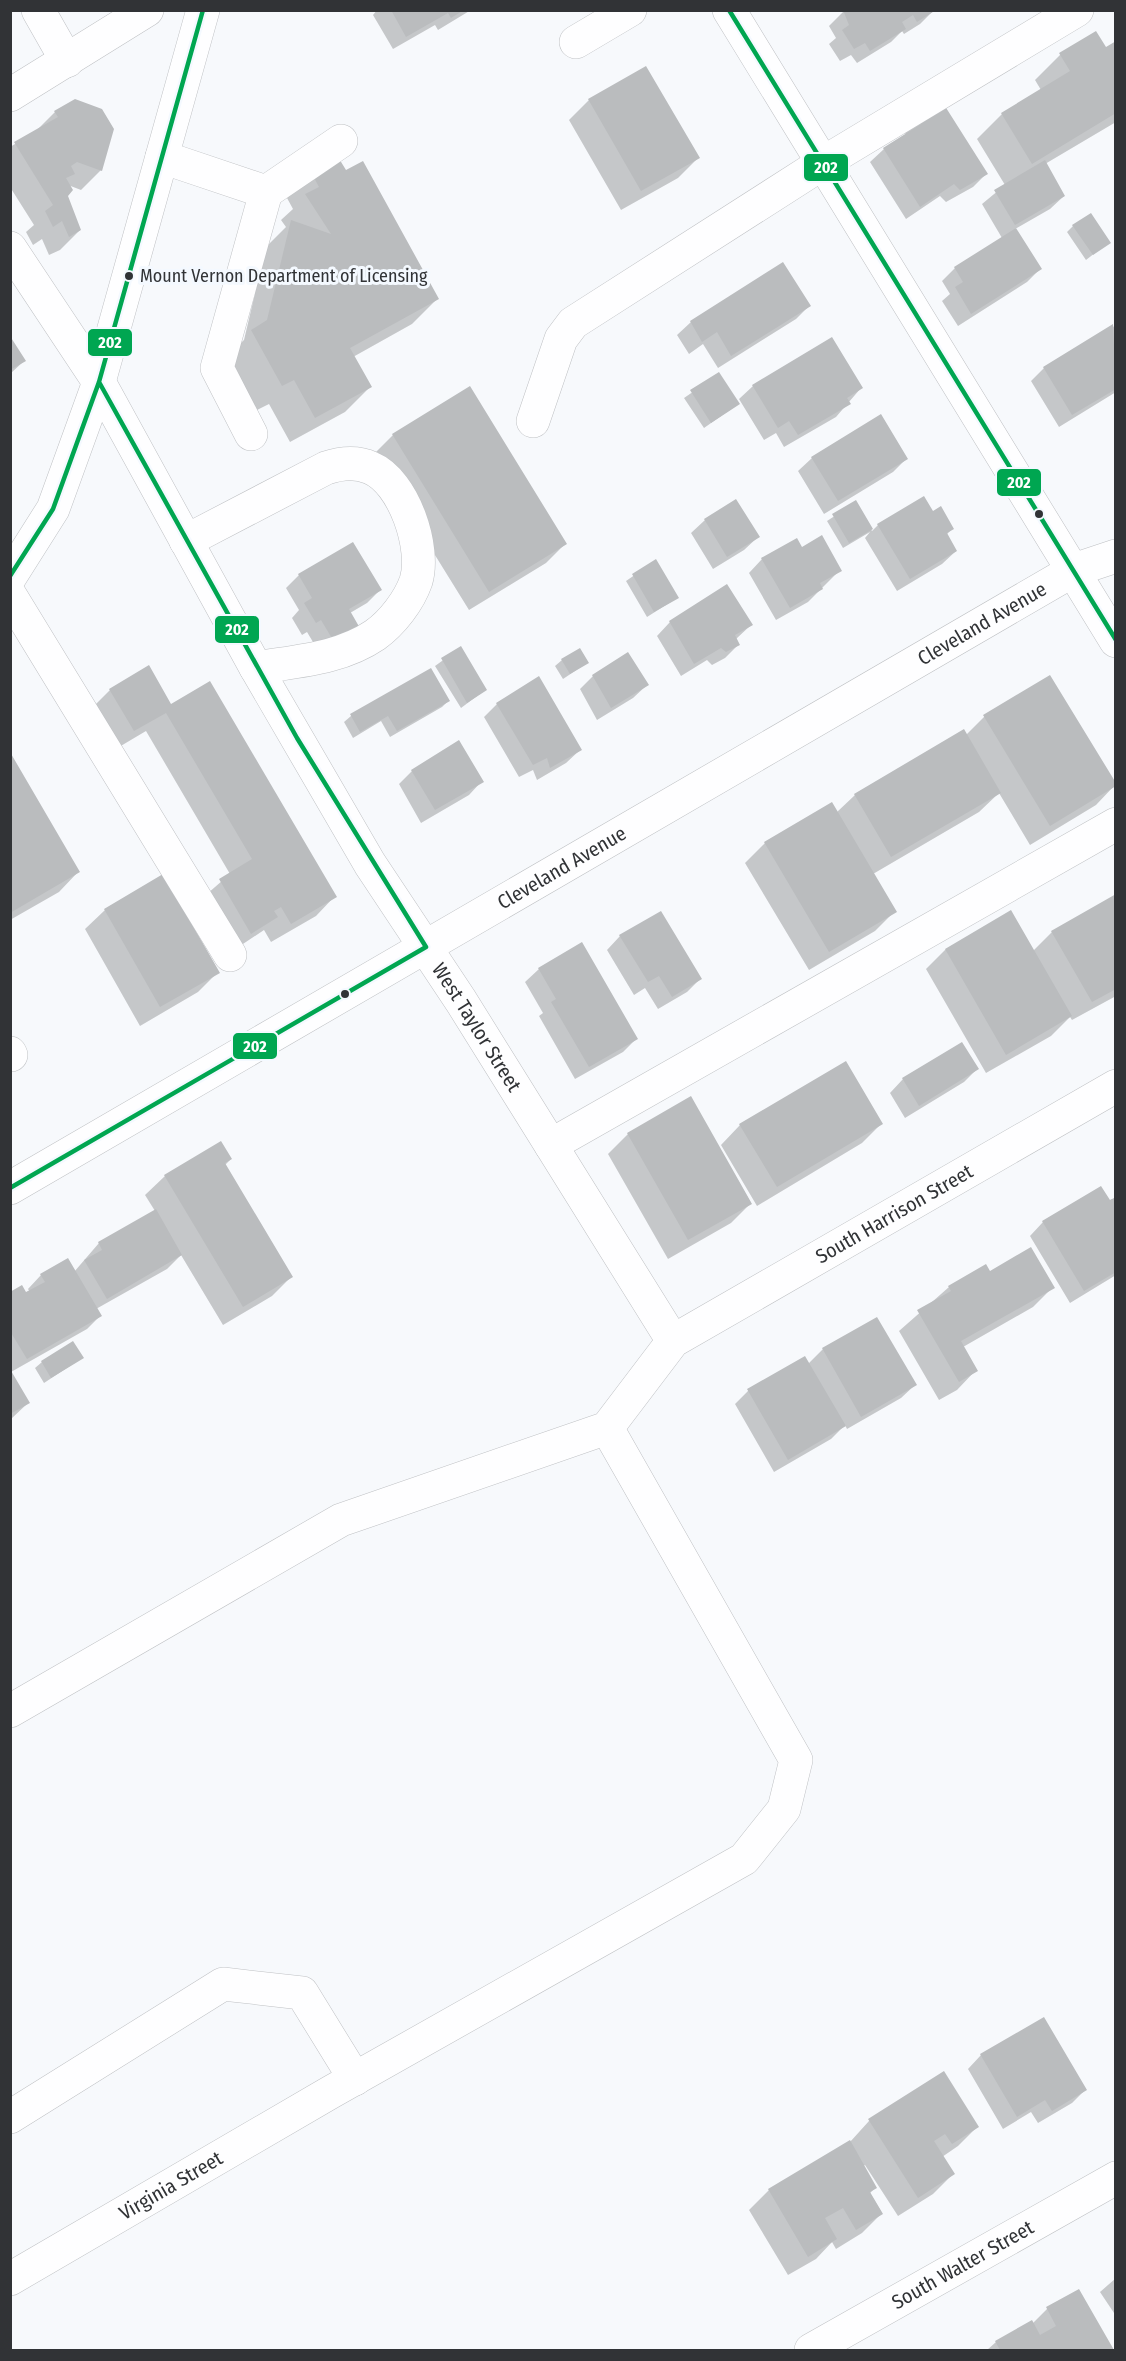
<svg xmlns="http://www.w3.org/2000/svg" width="1126" height="2361" font-family="'Fira Sans Condensed',sans-serif">
<style>
.shadow{fill:#0003}
.building{fill:#babcbe}
.lines{fill:none;stroke-linecap:round;stroke-linejoin:round}
.minor-casing{stroke:#bfc1c4;stroke-width:34}
.minor{stroke:#fefeff;stroke-width:33}
.bus-1-casing{stroke:#f4f9ff;stroke-width:9}
.bus-1{stroke:#00a651;stroke-width:4.5}
.bus-dot{fill:#313336;stroke:#f4f9ff;stroke-width:2}
.labels{text-anchor:middle;dominant-baseline:central;stroke-width:6;stroke-linejoin:round;paint-order:stroke}
.bus-label{font-size:18px;fill:#313336;stroke:#f4f9ff;text-anchor:start}
.street-label{font-size:20px;fill:#313336;stroke:#f4f9ff}
.line-badge{stroke:#f4f9ff;stroke-width:2}
.badge-label{font-size:16px;text-anchor:middle;font-weight:bold;fill:#fff}
</style>
<rect width="100%" height="100%" fill="#f7f9fc"/>
<path class="shadow" d="M377,10h94l-33,20 -3,-5 -42,24 -20,-34z
M845,10l88,1 -13,13 -16,10 -2,-3 -11,11 -34,21 -6,-8 -11,6 -11,-17 7,-6 -7,-12z
M1095,33l10,16 11,-7v80l-71,42 19,32 -14,13 -35,20 25,40 -13,13 -69,44 -16,-25 8,-7 -8,-13 13,-13 47,-30 -20,-34 23,-19 -28,-46 25,-25 39,-24 -6,-10 25,-25z
M75,100l26,70 -20,20 -13,-5 -2,10 14,35 -20,20 -11,5 -7,-16 -9,6 -7,-13 8,-7 -24,-38v-40l25,-15 20,-20z
M589,100l109,58 -20,20 -57,32 -52,-90z
M918,120l68,54 -13,13 -27,15 -6,-6 -34,23 -36,-57 14,-13 22,-14 -1,-2z
M312,173l125,126 -25,25 -59,33 17,30 -25,25 -55,30 -21,-38 -12,6 -30,-54 17,-16 22,-93 20,-20 -5,-7 12,-11 -6,-11z
M1073,226l36,16 -23,18 -19,-28z
M809,306l-13,13 -78,49 -15,-24 -14,10 -12,-19 14,-13z
M1113,326l3,4v62l-57,35 -28,-46 13,-13z
M10,339l14,22 -14,13z
M832,339l29,49 -25,29 -52,30 -8,-14 -12,7 -25,-41 14,-13z
M719,374l19,30 -34,24 -20,-30z
M469,388l96,156 -19,19 -77,47 -96,-155 20,-20z
M812,458l94,1 -13,13 -69,42 -26,-43z
M856,502l16,29 6,-6 55,-12 19,16 -6,6 10,16 -14,13 -45,27 -32,-53 5,-6 -27,16 -16,-27z
M705,520l53,17 -14,13 -31,19 -22,-36z
M801,549l39,21 -32,32 -32,18 -27,-47 13,-14z
M655,561l22,37 -30,19 -21,-36z
M299,575l81,15 -13,13 -17,10 -28,44 -15,-25 -5,3 -10,-17 7,-8 -13,-22z
M670,622l81,3 -15,14 2,6 -13,13 -13,7 -5,-5 -26,16 -24,-40z
M460,648l25,42 -24,18 -26,-42z
M562,660l25,3 -24,16 -8,-13z
M431,670l17,31 -6,6 -52,30 -9,-16 -28,17 -9,-16 7,-6z
M593,676l54,9 -14,13 -36,22 -17,-31z
M1049,677l66,108 -19,20 -66,40 -31,-52 -20,19 -106,62 22,37 -20,20 -66,39 -64,-107 20,-20 67,-39 5,8 18,-17 111,-60 18,-18z
M110,690l61,16 164,190 -19,20 -45,26 -7,-12 -33,22 -31,-52 30,-26 -84,-143 -32,19 -23,-41z
M497,704l83,46 -14,13 -29,17 -4,-10 -14,7 -35,-60z
M10,755l68,117 -19,20 -49,28z
M412,771l70,10 -13,14 -48,28 -22,-39z
M1116,896v100l-44,24 -2,-3 -19,19 -65,37 -60,-104 19,-19 65,-38 23,39 19,-19z
M105,910l113,62 -20,20 -58,34 -55,-97z
M620,936l80,43 -13,13 -29,17 -13,-21 -11,7 -27,-45z
M581,945l55,94 -13,13 -48,27 -36,-63 4,-3 -18,-31 14,-13z
M977,1069l-13,13 -59,36 -15,-25 13,-14z
M690,1098l61,105 -20,20 -63,36 -60,-105 20,-20z
M881,1124l-19,19 -105,63 -36,-61 19,-20z
M231,1159l-6,6 66,112 -19,19 -49,29 -42,-70 -14,14 -71,40 4,7 -13,13 -76,43 17,31 -18,17v-127l20,-1 -2,-3 13,-14 33,-3 25,-29 56,-32 -10,-16 20,-19z
M1116,1198v77l-46,28 -40,-67 13,-14z
M985,1266l4,7 64,14 -20,20 -70,40 13,23 -19,20 -18,10 -40,-69 50,-44z
M823,1349l92,36 -14,13 -54,31 -2,-4 -14,14 -57,33 -39,-68 13,-13 60,-27z
M82,1358l-38,25 -9,-15 7,-6z
M1043,2019l42,71 -13,13 -34,20 -7,-11 -28,17 -35,-60 13,-14z
M869,2121l108,6 -19,19 -16,11 11,17 -20,20 -35,22 -33,-51 -2,1 12,22 -5,5 12,20 -20,20 -26,16 -4,-7 -16,17 -28,16 -39,-65 20,-20 81,-48z
M1116,2278v38l-16,-24z
M1078,2291l35,59h-126l9,-8 36,-18 15,-15z"/>
<path class="building" d="M391,10h73l-13,8 -3,-5 -42,24z
M843,10h93l-19,12 -4,-7 -11,7 4,7 -36,22 -5,-8 -11,6 -12,-19 7,-5z
M1096,31l10,16 10,-6v72l-84,51 -31,-51 69,-42 -11,-18z
M646,66l54,92 -59,33 -53,-92z
M75,99l27,10 12,20 -12,42 -25,-9 -6,4 4,8 -9,4 7,12 -5,6 13,34 -12,7 -7,-16 -9,6 -8,-16 8,-6 -39,-63 44,-25 -4,-6z
M943,103l45,71 -28,16 -6,-6 -34,23 -37,-59 38,-24 -4,-6z
M338,157l8,13 17,-9 76,138 -89,49 22,39 -57,31 -21,-38 -12,6 -31,-56 16,-10 24,-100 40,14 -26,-40 14,-7 -8,-15z
M1045,160l20,36 -50,29 -21,-35z
M1091,213l20,30 -18,12 -21,-30z
M1016,228l26,41 -71,45 -16,-27 8,-5 -9,-15z
M783,262l28,44 -80,50 -14,-24 -15,10 -12,-21z
M1113,324l3,65 -44,26 -29,-48z
M10,336l16,25 -16,9z
M832,337l31,51 -16,10 4,6 -53,31 -9,-14 -11,7 -26,-43z
M719,372l21,32 -29,19 -21,-33z
M470,386l97,158 -78,48 -97,-158z
M881,414l27,45 -70,42 -27,-44z
M924,496l9,15 8,-5 13,23 -7,4 10,18 -47,28 -33,-55z
M736,499l24,38 -33,20 -23,-38z
M856,500l17,29 -24,14 -17,-29z
M822,535l20,36 -22,12 3,6 -33,19 -29,-50 36,-20 5,9z
M353,542l29,48 -33,19 12,21 -25,15 -15,-25 -5,3 -12,-20 8,-5 -14,-24z
M656,559l23,39 -25,14 -22,-38z
M727,584l26,41 -18,10 5,10 -14,7 -5,-4 -27,16 -25,-43z
M461,646l26,44 -20,13 -26,-45z
M580,648l9,15 -19,11 -9,-15z
M628,652l21,33 -38,23 -19,-33z
M149,665l22,39 39,-23 127,216 -46,27 -10,-17 -7,4 4,6 -27,17 -32,-55 33,-20 -86,-146 -32,18 -25,-42z
M431,668l19,33 -53,30 -9,-15 -28,16 -10,-18z
M1050,675l66,108v3l-66,40 -67,-111z
M539,676l43,74 -32,18 -3,-10 -14,7 -37,-62z
M964,729l37,64 -110,64 -37,-63z
M459,740l25,42 -49,28 -24,-40z
M10,752l70,120 -70,41z
M832,802l65,110 -68,40 -65,-110z
M163,874l57,99 -60,34 -56,-98z
M1116,894v95l-24,13 -41,-71z
M1011,910l61,106 -66,39 -61,-106z
M661,911l41,68 -30,18 -13,-21 -11,6 -29,-47z
M582,942l56,97 -49,28 -38,-65 5,-3 -18,-31z
M962,1042l17,27 -60,37 -17,-28z
M846,1061l37,63 -106,63 -38,-63z
M691,1096l61,108 -64,36 -61,-107z
M221,1141l11,18 -7,4 68,114 -50,30 -79,-132z
M1101,1186l9,14 6,-3v75l-32,19 -42,-70z
M156,1209l26,46 -75,44 -23,-39 18,-10 -4,-8z
M1031,1247l24,41 -94,53 17,30 -19,11 -42,-72 34,-19 -3,-5 38,-22 4,7z
M68,1258l34,58 -75,43 -17,-28v-39l12,-7 4,7 19,-10 -5,-8z
M877,1317l40,68 -56,32 -39,-69z
M73,1341l11,17 -33,20 -10,-17z
M805,1356l41,70 -58,34 -41,-71z
M10,1369l20,34 -20,11z
M1044,2017l43,73 -35,21 -7,-11 -28,17 -37,-63z
M944,2071l35,56 -27,17 -7,-10 -11,7 21,33 -37,24 -50,-79z
M850,2140l27,48 -7,4 13,22 -27,16 -13,-22 -18,10 12,21 -29,18 -40,-68z
M1079,2289l35,61h-114l-5,-9 37,-21 8,15 16,-9 -10,-19z"/>
<g class="lines">
<g class="minor-casing">
<g id="minor">
<path d="M38,10l29,51"/>
<path d="M729,10l387,631"/>
<path d="M576,42l54,-32"/>
<path d="M10,95l137,-85"/>
<path d="M162,157l104,35 75,-51"/>
<path id="s1" d="M10,248l89,134 157,286 114,196 91,137 212,340"/>
<path d="M533,421l28,-82 12,-16 250,-160 254,-153"/>
<path d="M251,434l-34,-66 49,-176"/>
<path d="M186,541l140,-73c15,-5 30,-7 45,0 33,14 55,80 45,113 -7,20 -24,42 -41,54 -35,24 -79,26 -119,33"/>
<path d="M10,577l43,-68 46,-127 104,-372"/>
<path d="M10,595l220,360"/>
<path d="M10,1053l1,2"/>
<path d="M551,1145l565,-321"/>
<path id="s2" d="M10,1188l1064,-618 42,-14"/>
<path id="s3" d="M10,1711l331,-191 266,-92 66,-87 443,-255"/>
<path d="M10,2117l213,-133 79,9 53,86"/>
<path id="s4" d="M10,2279l321,-187 413,-233 40,-50 12,-49 -189,-332"/>
<path id="s5" d="M811,2350l305,-172"/>
</g>
</g>
<use href="#minor" class="minor"/>
<g class="bus-1-casing">
<path id="bus-1" d="M729,10l387,630
M10,576l43,-67 46,-127 104,-372
M10,1188l416,-241 -129,-209 -198,-356"/>
</g>
<use href="#bus-1" class="bus-1"/>
</g>
<g class="bus-dot">
<circle cx="129" cy="276" r="5"/>
<circle cx="1039" cy="514" r="5"/>
<circle cx="345" cy="994" r="5"/>
</g>
<g class="labels">
<g class="bus-label">
<text x="140" y="276">Mount Vernon Department of Licensing</text>
</g>
<g class="street-label">
<text stroke="none"><textPath href="#s2" startOffset="1124">Cleveland Avenue</textPath></text>
<text stroke="none"><textPath href="#s2" startOffset="638">Cleveland Avenue</textPath></text>
<text stroke="none"><textPath href="#s1" startOffset="909">West Taylor Street</textPath></text>
<text stroke="none"><textPath href="#s3" startOffset="1028">South Harrison Street</textPath></text>
<text stroke="none"><textPath href="#s4" startOffset="186">Virginia Street</textPath></text>
<text stroke="none"><textPath href="#s5" startOffset="174">South Walter Street</textPath></text>
</g>
</g>
<g class="line-badge">
<rect x="803" y="153" width="46" height="29" rx="6" fill="#00a651"/>
<rect x="87" y="328" width="46" height="29" rx="6" fill="#00a651"/>
<rect x="996" y="468" width="46" height="29" rx="6" fill="#00a651"/>
<rect x="214" y="615" width="46" height="29" rx="6" fill="#00a651"/>
<rect x="232" y="1032" width="46" height="28" rx="6" fill="#00a651"/>
</g>
<g class="badge-label">
<text x="826" y="173">202</text>
<text x="110" y="348">202</text>
<text x="1019" y="488">202</text>
<text x="237" y="635">202</text>
<text x="255" y="1052">202</text>
</g>
<rect width="1126" height="2361" fill="none" stroke="#313336" stroke-width="24"/>
</svg>
